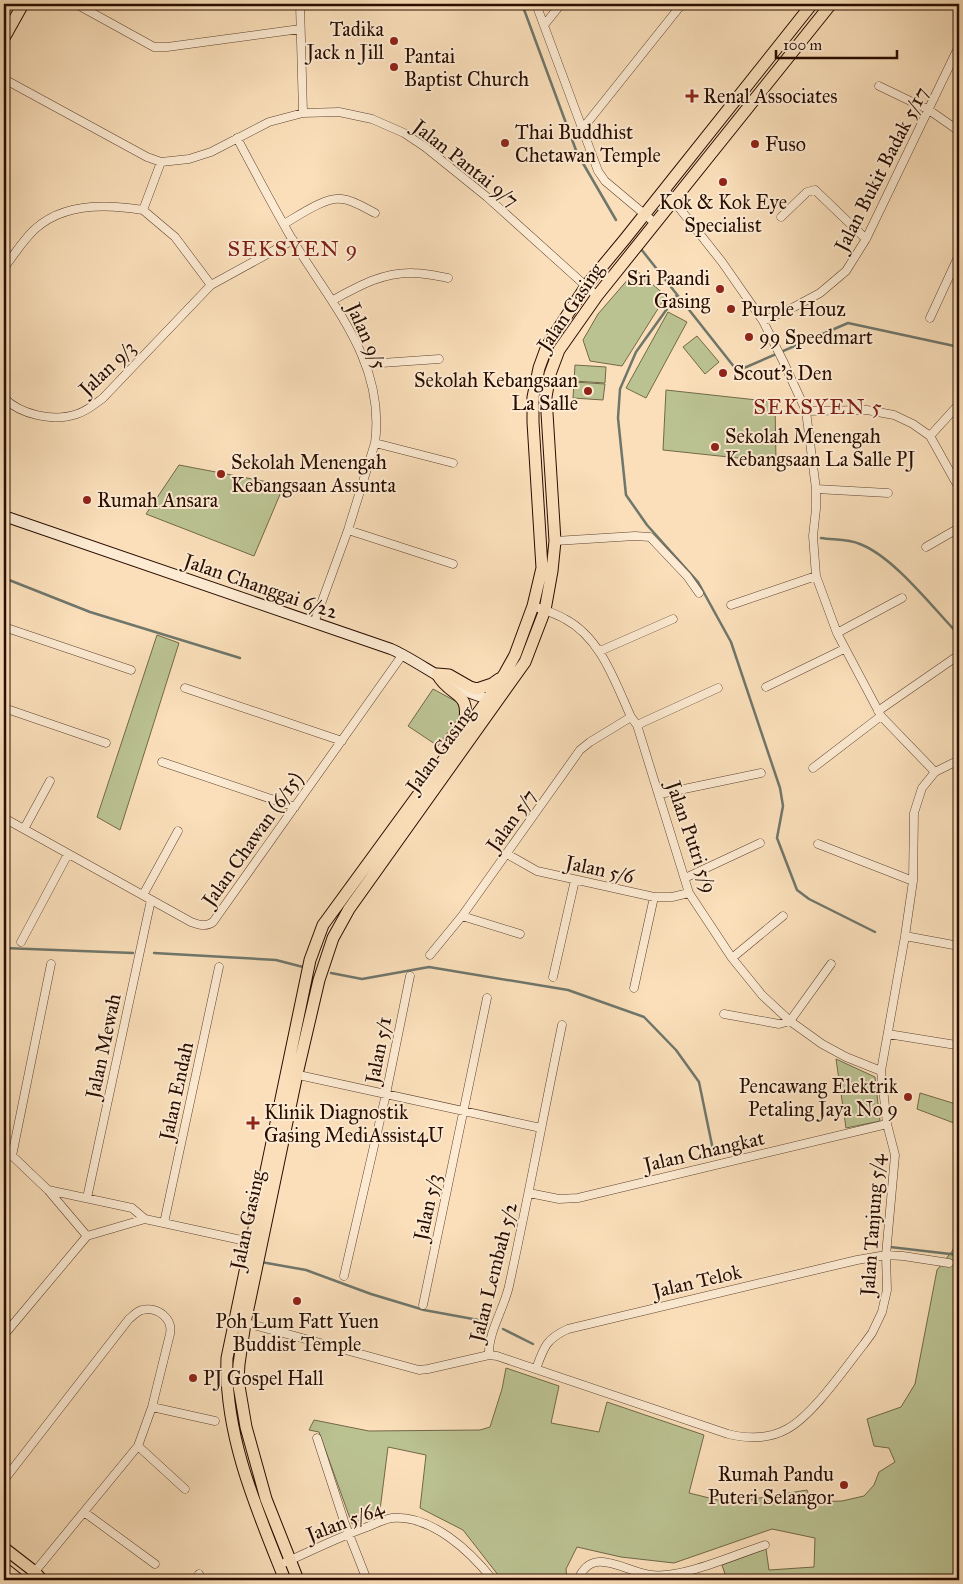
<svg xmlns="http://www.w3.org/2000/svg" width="963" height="1584" font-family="'IM FELL Great Primer',serif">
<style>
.green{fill:#bbc292;stroke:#726849}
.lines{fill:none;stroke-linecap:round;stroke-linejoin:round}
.stream{stroke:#6f766b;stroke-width:2.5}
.street-casing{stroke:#5d422e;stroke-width:9}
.secondary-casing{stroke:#290d00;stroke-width:12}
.primary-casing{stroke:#290d00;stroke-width:13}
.street{stroke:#fcead2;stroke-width:8}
.secondary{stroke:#fcead2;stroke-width:10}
.primary{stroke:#fadfba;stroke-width:11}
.poi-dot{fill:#8f2418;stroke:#fcead2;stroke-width:2}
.labels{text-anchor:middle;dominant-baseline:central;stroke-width:4;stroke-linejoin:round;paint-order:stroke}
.poi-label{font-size:20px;fill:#290d00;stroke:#fcead2;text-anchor:start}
.street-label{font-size:20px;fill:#290d00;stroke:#fcead2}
.quarter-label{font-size:22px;letter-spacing:1px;fill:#7a1f14;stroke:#fcead2}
</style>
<rect width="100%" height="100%" fill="#fadfba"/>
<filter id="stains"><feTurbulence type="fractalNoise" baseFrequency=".004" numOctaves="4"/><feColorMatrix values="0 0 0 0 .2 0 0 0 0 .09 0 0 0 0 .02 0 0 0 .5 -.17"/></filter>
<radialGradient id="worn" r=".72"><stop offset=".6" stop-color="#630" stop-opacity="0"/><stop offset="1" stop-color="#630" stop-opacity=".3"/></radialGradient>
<path class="green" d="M636,270l30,26 -44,70 -32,-5 -7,-21 15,-26z
M668,312l19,10 -41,76 -20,-10z
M697,336l22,26 -14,12 -22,-27z
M575,365l31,2 -1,16 -31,-2z
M574,382l31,2 -2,16 -30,-2z
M666,390l109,12 1,60 -113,-12z
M179,465l105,20 -30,71 -108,-42z
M157,635l22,8 -59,187 -23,-13z
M433,689l26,14 3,10 -24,33 -30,-20z
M836,1059l39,18 5,44 -34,7z
M920,1093l39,12v20l-42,-16z
M959,1219v361h-232l-5,-15 44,-16 3,21 45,-3 1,-29 -43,-9 -98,34 -53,-6 -44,-10 -11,22 1,11h-65l-39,-50 -43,-22 6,-53 -38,-8 -8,63 -28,14 -33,-92 -10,-2 5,-10 55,11 111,-1 10,-3 12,-38 4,-21 53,18 -8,37 48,9 8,-30 97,33 -15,58 41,10 77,-13 5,12 30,-1 22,-5 10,-11 5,-13 16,-10 -6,-14 -15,-2 -7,-27 34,-12 14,-23 22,-114 16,-20z"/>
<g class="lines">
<path class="stream" d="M522,4l55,149 39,67
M641,249l94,119h9l104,-45 111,24
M677,295l-41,57 -16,37 -2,29 8,77 21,30 51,57 33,60 49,146 3,18 -6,32 20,52 12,9 66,33
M821,538c12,2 27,1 39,6 34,13 73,64 99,91
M4,578l86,34 150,46
M4,948l129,5
M154,953l122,7 27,7
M331,973l31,6 67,-12 139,23 76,27 32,33 23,32 14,68
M890,1247l69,8
M261,1262l45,8 65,24 53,16 60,11
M503,1329l30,15"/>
<g class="street-casing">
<path id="street" d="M76,4l78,43h13l133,-18
M300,4l3,109
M536,4l62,167 7,10 50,42
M545,24l16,-20
M4,79l143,78 14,5 28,-3 22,-7 58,-30 34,-9 36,-1 33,7 32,14 21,14 62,50 110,99
M879,86l50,24 30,21
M583,128l99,-124
M237,138c18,34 36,68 55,101 38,64 94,122 83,204l-27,87 -34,93
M665,190l57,72 41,59 20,40 23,50 10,78v20l-3,27 3,40 21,57 44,83 54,56
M143,210l32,27 36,48
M781,217l26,-25 8,-2 51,49
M284,224c14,-8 42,-28 58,-25 11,1 23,9 33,14
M4,268c10,-13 19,-28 31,-39 28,-26 73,-25 108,-19l18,-48
M333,300c26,-14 50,-28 80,-27 12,0 24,3 35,5
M930,318l29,-63
M763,321l31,-14 26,-14 26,-22 20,-32 93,-193
M367,364l72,-5
M4,398c17,17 50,24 73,16 10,-3 18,-10 26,-16l108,-113 82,-45
M806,411l61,-1 27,5 19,9 17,12 29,52
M930,436l29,-32
M375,443l78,20
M816,489l72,4
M348,530l105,34
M555,541l80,-5 15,1 37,39 12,17
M926,547l33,-19
M731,605l85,-29
M533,606c11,4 22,7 32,13 36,19 50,63 66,98l6,8 52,168 43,65 30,37 28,26 32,23 24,13 35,14
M4,627l127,43
M837,633l65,-35
M600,651l73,-32
M766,687l78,-38
M185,688l157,53
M4,708l102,35
M878,711l81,-56
M637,725l81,-37
M162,762l133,45
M813,768l68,-52
M660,794l101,-21
M4,818l187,104c8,3 15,5 22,0l190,-268
M24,829l26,-48
M818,844l95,37
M507,854l30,17 117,26h18l17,-4
M685,878l75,-35
M143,895l35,-64
M462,916l58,18
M905,936l54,10
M21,942l47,-88
M430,955l32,-39 118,-166 10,-8 41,-25
M732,958l51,-42
M553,977l22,-97
M634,988l20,-91
M724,1014l55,10 11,-3 41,-57
M888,1034l68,11
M294,1074l247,54
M4,1148l44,42 39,46
M12,1156l39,-192
M48,1190l84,18 13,11
M529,1193l30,6 19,-1 309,-74
M87,1198l64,-298
M164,1223l55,-256
M87,1236l58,-17 110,24
M344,1276l42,-182 24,-118
M423,1305l64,-307
M243,1322l176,48 9,-1 61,-14 8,1 231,78c20,5 41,5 59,-5 26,-14 58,-61 77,-85l8,-11 10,-21 5,-22 -1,-35 9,-100 -8,-31 -6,-53 24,-135 8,-55 1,-68 8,-25 13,-16 24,-12
M4,1335l83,-99
M489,1355c-1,-23 15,-46 20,-69 19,-87 35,-174 53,-261
M536,1369c8,-22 10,-30 32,-40l289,-69 29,-5 17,1 46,7
M152,1407l63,14
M317,1438l28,86 22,56
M138,1446l47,43
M4,1480l125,-161c4,-3 8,-8 13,-9 16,-4 31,9 28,24l-18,73 -14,39 -110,134
M84,1512l71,52
M286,1562c27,-12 53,-25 81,-35 8,-3 17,-8 25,-9 40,-3 78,33 101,62
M199,1574l3,6
M578,1580c14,-36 46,-8 73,-5 31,4 83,-20 114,-30"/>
</g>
<g class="secondary-casing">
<path id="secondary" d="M4,516l387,133c27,11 79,53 104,49"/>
</g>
<g class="primary-casing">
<path id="primary" d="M4,38l19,-34
M437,674l12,1 21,12 7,2 15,-5 7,-5
M437,674c14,26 36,14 26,55
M4,1548l31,24 7,8
M4,1568l15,12
M285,1580c-28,-70 -61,-145 -58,-222l83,-398 13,-35 165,-226 17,-26 10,-18 18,-49 9,-38 -9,-146v-25l6,-29 8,-22 39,-60 39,-47 187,-235
M298,1580l-32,-81 -20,-72 -8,-47 1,-16 6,-41 52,-249 22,-94 14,-42 16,-29 176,-247 20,-52 7,-39 3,-30 -9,-144 4,-23 9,-24 38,-54 234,-292"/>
</g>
<use href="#street" class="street"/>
<use href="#secondary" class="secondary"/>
<use href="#primary" class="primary"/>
</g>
<g class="poi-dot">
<circle cx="394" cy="41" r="5"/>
<circle cx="394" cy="67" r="5"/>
<path d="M689.5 88.5h5v5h5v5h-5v5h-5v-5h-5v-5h5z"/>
<circle cx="505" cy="143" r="5"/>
<circle cx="755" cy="144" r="5"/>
<circle cx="723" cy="182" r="5"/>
<circle cx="720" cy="289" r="5"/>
<circle cx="731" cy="309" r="5"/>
<circle cx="749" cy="337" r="5"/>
<circle cx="723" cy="373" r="5"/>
<circle cx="588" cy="391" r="5"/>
<circle cx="715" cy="447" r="5"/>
<circle cx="221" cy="474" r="5"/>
<circle cx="87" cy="500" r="5"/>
<circle cx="908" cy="1097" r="5"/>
<path d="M250.5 1115.5h5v5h5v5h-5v5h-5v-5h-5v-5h5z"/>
<circle cx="297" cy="1301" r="5"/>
<circle cx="193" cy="1378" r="5"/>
<circle cx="844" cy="1485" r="5"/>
</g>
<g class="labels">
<g class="poi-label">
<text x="384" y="29" text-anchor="end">Tadika<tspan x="384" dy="23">Jack n Jill</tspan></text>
<text x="404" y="56">Pantai<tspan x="404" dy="23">Baptist Church</tspan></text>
<text x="703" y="96">Renal Associates</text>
<text x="515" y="132">Thai Buddhist<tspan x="515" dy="23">Chetawan Temple</tspan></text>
<text x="765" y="144">Fuso</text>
<text x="723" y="202" text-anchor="middle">Kok &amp; Kok Eye<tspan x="723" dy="23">Specialist</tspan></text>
<text x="710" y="278" text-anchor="end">Sri Paandi<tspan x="710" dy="23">Gasing</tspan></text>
<text x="741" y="309">Purple Houz</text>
<text x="759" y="337">99 Speedmart</text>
<text x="733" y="373">Scout's Den</text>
<text x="578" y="380" text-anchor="end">Sekolah Kebangsaan<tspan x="578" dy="23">La Salle</tspan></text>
<text x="725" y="436">Sekolah Menengah<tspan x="725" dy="23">Kebangsaan La Salle PJ</tspan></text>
<text x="231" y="462">Sekolah Menengah<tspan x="231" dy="23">Kebangsaan Assunta</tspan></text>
<text x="97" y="500">Rumah Ansara</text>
<text x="898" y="1086" text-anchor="end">Pencawang Elektrik<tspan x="898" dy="23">Petaling Jaya No 9</tspan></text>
<text x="264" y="1112">Klinik Diagnostik<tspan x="264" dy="23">Gasing MediAssist4U</tspan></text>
<text x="297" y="1321" text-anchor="middle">Poh Lum Fatt Yuen<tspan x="297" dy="23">Buddist Temple</tspan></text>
<text x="203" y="1378">PJ Gospel Hall</text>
<text x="834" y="1474" text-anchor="end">Rumah Pandu<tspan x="834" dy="23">Puteri Selangor</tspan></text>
</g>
<g class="street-label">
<text transform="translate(466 163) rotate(38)">Jalan Pantai 9/7</text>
<text transform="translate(881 169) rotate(-63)">Jalan Bukit Badak 5/17</text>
<text transform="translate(570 307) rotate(-56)">Jalan Gasing</text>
<text transform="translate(367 336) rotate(66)">Jalan 9/5</text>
<text transform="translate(107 368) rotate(-44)">Jalan 9/3</text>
<text transform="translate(261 586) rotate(19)">Jalan Changgai 6/22</text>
<text transform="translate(440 749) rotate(-54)">Jalan Gasing</text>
<text transform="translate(511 820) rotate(-55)">Jalan 5/7</text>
<text transform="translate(692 837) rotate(71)">Jalan Putri 5/9</text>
<text transform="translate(252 839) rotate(-55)">Jalan Chawan (6/15)</text>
<text transform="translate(600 869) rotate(12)">Jalan 5/6</text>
<text transform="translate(103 1046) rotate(-78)">Jalan Mewah</text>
<text transform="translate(378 1050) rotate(-79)">Jalan 5/1</text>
<text transform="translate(176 1091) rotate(-78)">Jalan Endah</text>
<text transform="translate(704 1151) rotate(-13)">Jalan Changkat</text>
<text transform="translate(427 1207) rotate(-78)">Jalan 5/3</text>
<text transform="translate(247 1220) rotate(-78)">Jalan Gasing</text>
<text transform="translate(872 1225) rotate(-86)">Jalan Tanjung 5/4</text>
<text transform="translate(493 1272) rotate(-76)">Jalan Lembah 5/2</text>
<text transform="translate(697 1281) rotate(-13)">Jalan Telok</text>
<text transform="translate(345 1521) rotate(-21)">Jalan 5/64</text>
</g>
<g class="quarter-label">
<text x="293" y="248">SEKSYEN 9</text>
<text x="818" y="406">SEKSYEN 5</text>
</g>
</g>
<rect width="963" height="1584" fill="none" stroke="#fadfba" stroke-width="20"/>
<rect x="5" y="5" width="953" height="1574" fill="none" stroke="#290d00" stroke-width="2.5"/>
<rect x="10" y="10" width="943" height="1564" fill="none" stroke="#290d00"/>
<path d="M776 50v8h121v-8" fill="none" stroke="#290d00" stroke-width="2.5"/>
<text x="783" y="50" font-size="15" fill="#290d00" stroke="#fcead2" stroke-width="4" paint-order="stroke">100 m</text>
<rect width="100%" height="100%" filter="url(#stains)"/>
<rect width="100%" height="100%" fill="url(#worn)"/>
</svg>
